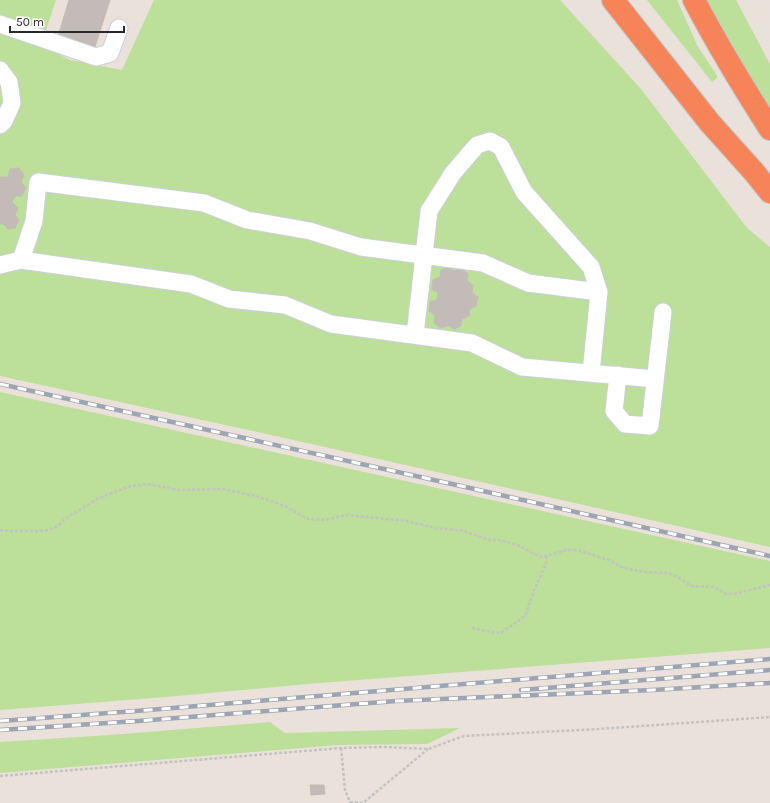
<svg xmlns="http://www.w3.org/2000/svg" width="770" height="803" font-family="Karla,sans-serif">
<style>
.green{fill:#bcdf99}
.building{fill:#c2bbb7;stroke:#c5bcb4}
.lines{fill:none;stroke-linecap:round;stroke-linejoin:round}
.minor-casing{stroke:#c9cfda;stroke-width:19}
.highway-casing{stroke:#c3c3c3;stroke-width:24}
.path{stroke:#c3c3c3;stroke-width:2.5;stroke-dasharray:3 2;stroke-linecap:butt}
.minor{stroke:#fff;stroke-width:17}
.highway{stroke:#f78459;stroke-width:22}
.rail-casing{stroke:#9da4b2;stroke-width:4.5}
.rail{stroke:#fff;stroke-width:3;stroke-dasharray:9;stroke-linecap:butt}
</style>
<rect width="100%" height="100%" fill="#eae1da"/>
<path class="green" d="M0,0h56l-15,45 29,15 52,10 32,-70h406l81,89 106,139 23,19v300c-257,-58 -513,-116 -770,-171z
M647,0h30l21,47 20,30 -6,5z
M707,0h29l34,64v43l-28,-45z
M0,392l770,169v87l-463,36 -141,13 -166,13z
M270,722l15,11 175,-5 -33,16 -89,1 -338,28v-31l110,-7z"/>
<path class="building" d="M69,0h41l-16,50 -37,-11z
M19,168l5,7 -3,7 5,6 -4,8h-7l-3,6 6,6 -3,7 4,5 -4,8 -7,1 -5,-5h-3v-47h8l2,-8z
M449,267l5,4 7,-3 7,6 -1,7 6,4 -1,8 6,4 -2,9 -6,3 -1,7 -7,3 -1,7 -7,3 -6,-4 -7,3 -7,-5 1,-8 -6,-4 1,-9 7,-2 1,-7 -6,-4 1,-9 7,-3 1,-7z
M310,785h14l1,9 -14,1z"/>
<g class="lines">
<g class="minor-casing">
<path id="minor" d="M0,24l96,33 14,-4 9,-25
M0,70l9,12 3,21 -8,18 -4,4
M21,260l13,-39 4,-39 166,21 43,17 63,11 51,16 122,16 45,20 71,9
M0,265l21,-5 170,24 38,15 56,6 46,19 141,19 50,24 133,12
M415,335l14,-124 24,-38 24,-28 13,-4 11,6 23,45 67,75 8,25 -8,81
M618,375l-4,36 11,13 25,2 13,-114"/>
</g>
<g class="highway-casing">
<path id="highway" d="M613,0l97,123 44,49 16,20
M694,0c23,44 49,87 76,129"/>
</g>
<path class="path" d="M0,530l11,1h33l10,-3 4,-2 7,-7 34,-21 31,-12 17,-2 32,6 44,-1 33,7 29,10 23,13 17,1 22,-5 59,6 29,7 29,3 25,9h11l20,6 18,10 5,1 23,-7h11l32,10 14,8 23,4 21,1 9,3 15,10 23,1 12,7h8l36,-9
M472,628l20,4 9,1 24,-17 9,-26 12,-26 1,-7
M341,748l4,42 5,12 13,1 65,-54
M0,776l341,-28 43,-1 44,2 36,-13 135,-7 171,-12"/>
<use href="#minor" class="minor"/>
<use href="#highway" class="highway"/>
<g class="rail-casing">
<path id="rail" d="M0,384l461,102 309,70
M521,690l249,-20
M0,721l136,-10 634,-52
M0,730l138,-9 258,-20 257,-11 117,-7"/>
</g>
<use href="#rail" class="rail"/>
</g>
<path d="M10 26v6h114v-6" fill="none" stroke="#282828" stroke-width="2"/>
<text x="16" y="26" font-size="12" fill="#282828" stroke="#ffffff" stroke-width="3" paint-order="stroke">50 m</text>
</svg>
